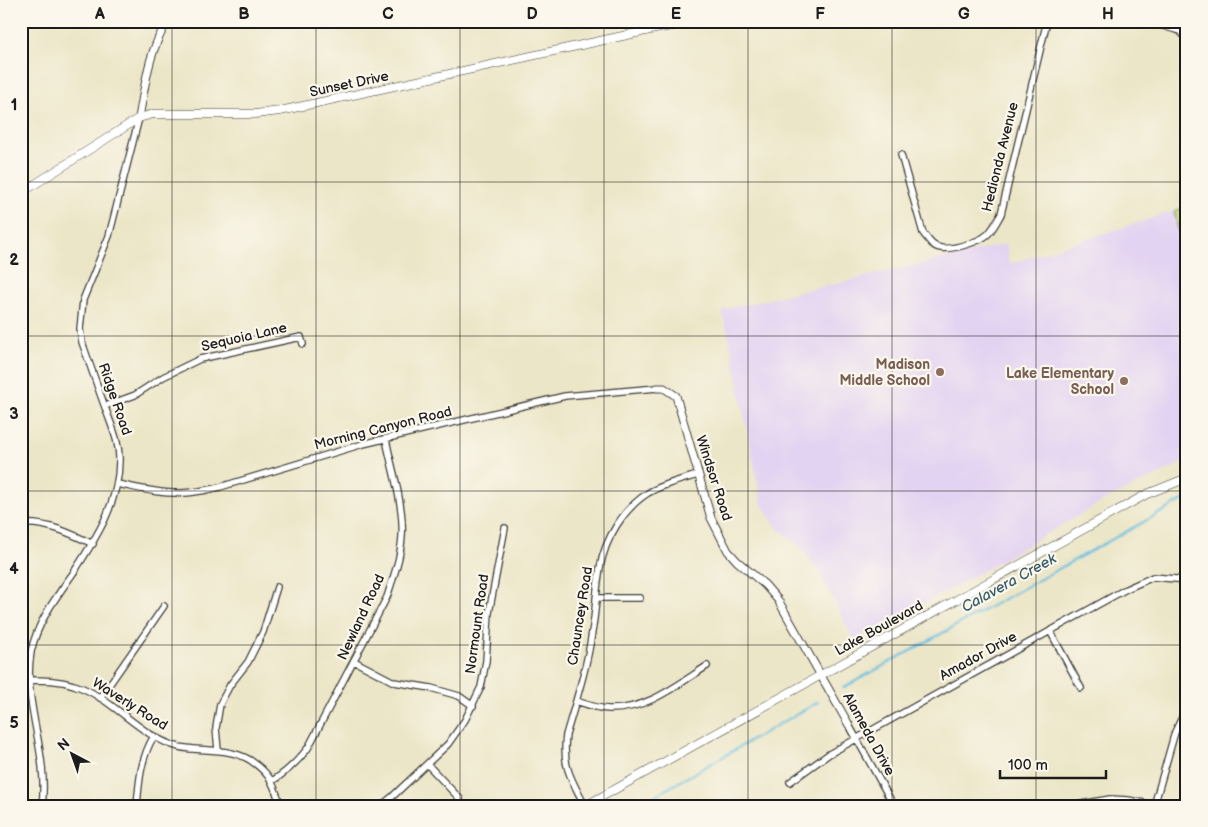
<svg xmlns="http://www.w3.org/2000/svg" width="1208" height="827" font-family="'Balsamiq Sans',sans-serif">
<style>
.built{fill:#e3d3f2}
.park{fill:url(#park-tufts);stroke:#6e784a}
.lines{fill:none;stroke-linecap:round;stroke-linejoin:round}
.stream{stroke:#63bee1;stroke-width:2}
.minor-casing{stroke:#3b3a36;stroke-width:8}
.tertiary-casing{stroke:#3b3a36;stroke-width:9}
.secondary-casing{stroke:#3b3a36;stroke-width:9}
.minor{stroke:#fff;stroke-width:5.5}
.tertiary{stroke:#fff;stroke-width:7}
.secondary{stroke:#fff;stroke-width:8}
.grid{fill:none;stroke:#1c1c1c;stroke-width:1;stroke-opacity:0.55}
.education-dot{fill:#8d6e63;stroke:#fbf7ec;stroke-width:2}
.labels{text-anchor:middle;dominant-baseline:central;stroke-width:4.5;stroke-linejoin:round;paint-order:stroke}
.street-label{font-size:14px;fill:#1c1c1c;stroke:#fbf7ec}
.education-label{font-size:14px;font-weight:bold;fill:#785e54;stroke:#fbf7ec;text-anchor:end}
.water-label{font-size:15px;font-style:italic;fill:#385d6b;stroke:#fbf7ec}
.neatline{fill:none;stroke:#1c1c1c;stroke-width:2}
.grid-label{font-size:16px;text-anchor:middle;font-weight:bold;fill:#1c1c1c}
</style>
<defs>
<pattern id="park-tufts" width="24" height="20" patternUnits="userSpaceOnUse" patternTransform="scale(1.25)"><rect width="24" height="20" fill="#c0d477"/><path d="M3 7l-1-3M5 7V3M7 7l1-3M15 17l-1-3M17 17v-4M19 17l1-3" fill="none" stroke="#a4b566"/></pattern>
</defs>
<rect width="100%" height="100%" fill="#fbf7ec"/>
<filter id="ink" filterUnits="userSpaceOnUse"><feTurbulence type="fractalNoise" baseFrequency=".02" numOctaves="2"/><feDisplacementMap in="SourceGraphic" scale="10" xChannelSelector="R" yChannelSelector="G"/><feConvolveMatrix kernelMatrix="1 2 1 2 8 2 1 2 1" color-interpolation-filters="sRGB"/></filter>
<filter id="wash" filterUnits="userSpaceOnUse"><feTurbulence type="fractalNoise" baseFrequency=".0096" numOctaves="4" result="noise"/><feDisplacementMap in="SourceGraphic" scale="20" xChannelSelector="R" yChannelSelector="G"/><feGaussianBlur stdDeviation="1.12" result="paint"/><feColorMatrix in="noise" values="0 0 0 0 0 0 0 0 0 0 0 0 0 0 0 0 0 1.4 0 .05"/><feComposite in="paint" operator="in"/></filter>
<g filter="url(#wash)">
<rect width="100%" height="100%" fill="#ece6c8"/>
<path class="built" d="M1174,211l13,59v191l-80,38 -145,84 -108,57 -35,-68 -17,-24 -25,-20 -15,-23 -31,-158 -9,-37 284,-66 3,20z"/>
<path class="park" d="M1187,207v63l-13,-59z"/>
<g class="lines">
<path class="stream" d="M843,688l344,-190
M637,806l181,-104"/>
</g>
</g>
<g filter="url(#ink)">
<g class="lines">
<g class="minor-casing">
<path id="minor" d="M1146,21l34,10 7,8
M901,155l22,78c5,6 9,14 18,15 11,2 39,-6 47,-14 6,-6 9,-13 13,-20l46,-193
M105,406l30,-11 28,-18 37,-18 101,-22 2,7
M117,484c21,4 43,10 64,9 13,0 26,-3 39,-6l143,-43 202,-48 92,-8
M21,524c26,-2 49,9 72,20
M596,598h44
M1050,631l31,57
M354,661l40,21 37,6 28,8 14,10
M29,680c15,0 30,0 45,5 39,12 65,52 105,62 23,5 49,0 71,13 21,14 23,23 31,46
M100,698l64,-92
M576,701c10,3 22,8 33,8 38,1 68,-24 98,-43
M849,725l45,81
M218,750l-2,-22 4,-24 10,-19 18,-23 15,-30 14,-45
M427,764l33,35
M272,781c15,-9 26,-20 36,-33l79,-151c8,-24 17,-49 15,-75 -1,-28 -11,-56 -16,-83
M790,782l39,-28 297,-165 27,-12 34,3
M42,806c7,-55 -20,-102 -11,-154 6,-30 26,-56 43,-80 22,-34 45,-69 45,-111 1,-17 -7,-34 -13,-51 -8,-22 -16,-45 -24,-68l-2,-13 3,-29 26,-64 30,-118
M137,806c2,-25 4,-49 17,-70
M381,806l12,-10 55,-52 17,-24 16,-33 5,-26 3,-48 16,-85
M585,806c-14,-28 -23,-39 -19,-71 10,-34 21,-68 26,-103 4,-21 4,-43 8,-64 5,-29 23,-59 48,-75 15,-9 33,-13 50,-18
M1070,806l40,-7 18,1 26,5
M1154,806l21,-74 12,-25"/>
</g>
<g class="tertiary-casing">
<path id="tertiary" d="M139,118c6,-33 10,-69 29,-97
M657,388h7l12,8 35,122 17,33 9,10 28,24 13,15 71,125"/>
</g>
<g class="secondary-casing">
<path id="secondary" d="M21,193l118,-75 14,-4h102l25,-3 370,-81 48,-9
M585,806l562,-312 40,-16"/>
</g>
<use href="#minor" class="minor"/>
<use href="#tertiary" class="tertiary"/>
<use href="#secondary" class="secondary"/>
</g>
</g>
<path class="grid" d="M172,21v785M316,21v785M460,21v785M604,21v785M748,21v785M892,21v785M1036,21v785M21,182h1166M21,336h1166M21,491h1166M21,645h1166"/>
<g class="education-dot">
<circle cx="940" cy="372" r="5"/>
<circle cx="1124" cy="381" r="5"/>
</g>
<g class="labels">
<g class="street-label">
<text transform="translate(349 84) rotate(-12)">Sunset Drive</text>
<text transform="translate(1000 157) rotate(-76)">Hedionda Avenue</text>
<text transform="translate(244 337) rotate(-13)">Sequoia Lane</text>
<text transform="translate(115 399) rotate(71)">Ridge Road</text>
<text transform="translate(383 428) rotate(-14)">Morning Canyon Road</text>
<text transform="translate(714 478) rotate(72)">Windsor Road</text>
<text transform="translate(580 616) rotate(-81)">Chauncey Road</text>
<text transform="translate(361 617) rotate(-65)">Newland Road</text>
<text transform="translate(477 624) rotate(-82)">Normount Road</text>
<text transform="translate(879 628) rotate(-29)">Lake Boulevard</text>
<text transform="translate(978 656) rotate(-29)">Amador Drive</text>
<text transform="translate(130 704) rotate(32)">Waverly Road</text>
<text transform="translate(869 734) rotate(61)">Alameda Drive</text>
</g>
<g class="education-label">
<text x="930" y="364">Madison<tspan x="930" dy="16">Middle School</tspan></text>
<text x="1114" y="373">Lake Elementary<tspan x="1114" dy="16">School</tspan></text>
</g>
<g class="water-label">
<text transform="translate(1009 583) rotate(-29)">Calavera Creek</text>
</g>
</g>
<rect width="1208" height="827" fill="none" stroke="#fbf7ec" stroke-width="55"/>
<g transform="translate(72 754) rotate(319)" stroke="#fbf7ec" stroke-width="4" paint-order="stroke">
<path d="M0-4L9 19L0 12L-9 19Z" fill="#1c1c1c"/>
<text y="-8" font-size="14" font-weight="bold" text-anchor="middle" fill="#1c1c1c">N</text>
</g>
<path d="M1000 770v8h106v-8" fill="none" stroke="#1c1c1c" stroke-width="2.5"/>
<text x="1008" y="770" font-size="15" fill="#1c1c1c" stroke="#fbf7ec" stroke-width="4" paint-order="stroke">100 m</text>
<rect x="28" y="28" width="1152" height="772" class="neatline"/>
<g class="grid-label">
<text x="100" y="19">A</text>
<text x="244" y="19">B</text>
<text x="388" y="19">C</text>
<text x="532" y="19">D</text>
<text x="676" y="19">E</text>
<text x="820" y="19">F</text>
<text x="964" y="19">G</text>
<text x="1108" y="19">H</text>
<text x="14" y="110">1</text>
<text x="14" y="265">2</text>
<text x="14" y="419">3</text>
<text x="14" y="574">4</text>
<text x="14" y="728">5</text>
</g>
</svg>
